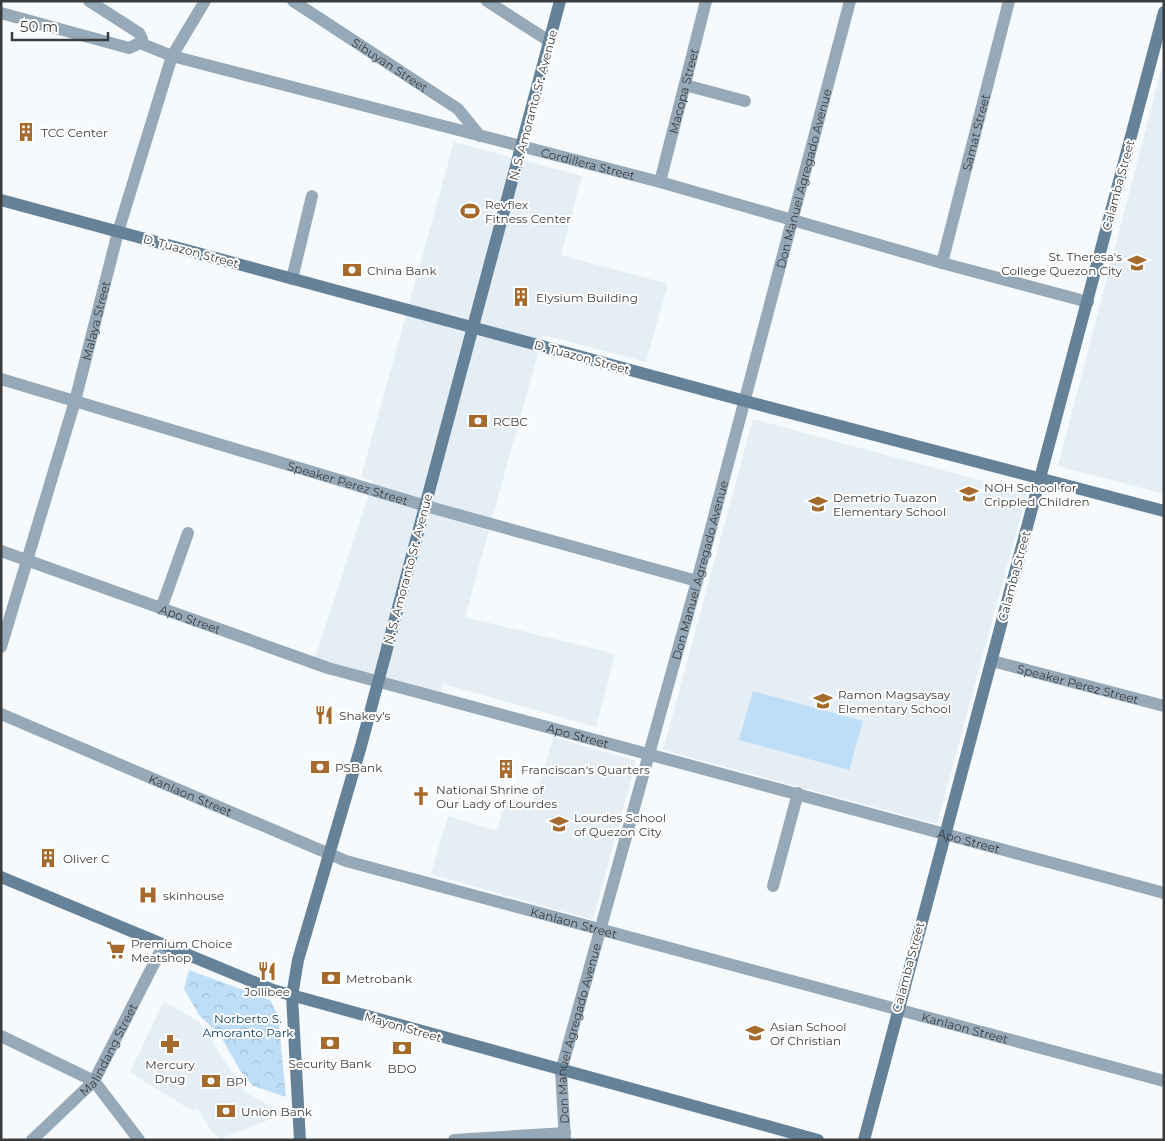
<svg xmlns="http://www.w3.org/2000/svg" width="1165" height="1141" font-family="Montserrat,sans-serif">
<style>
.built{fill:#e5eef5}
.forest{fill:url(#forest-crowns)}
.pitch{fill:#beddf7}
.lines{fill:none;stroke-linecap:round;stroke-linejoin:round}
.street{stroke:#96a9b9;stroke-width:12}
.secondary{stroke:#668299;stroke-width:12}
.labels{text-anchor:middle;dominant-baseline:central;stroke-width:4;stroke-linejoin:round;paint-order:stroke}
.street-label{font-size:12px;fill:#3b3c3d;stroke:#fff}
.poi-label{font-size:12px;fill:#3b3c3d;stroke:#fff;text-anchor:start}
.park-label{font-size:12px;fill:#0a3f62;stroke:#fff}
</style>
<defs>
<pattern id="forest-crowns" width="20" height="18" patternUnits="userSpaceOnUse" patternTransform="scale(1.25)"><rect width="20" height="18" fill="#beddf7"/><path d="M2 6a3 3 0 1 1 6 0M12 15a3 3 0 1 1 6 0" fill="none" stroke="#a4bfd5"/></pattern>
</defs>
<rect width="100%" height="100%" fill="#f7fafc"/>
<path class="built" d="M1164,59v435l-106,-28z
M454,142l128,34 -21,79 107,29 -22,78 -103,-27 -78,282 150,37 -19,73 -152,-43 -3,9 -126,-35 58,-177 -12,-4z
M753,419l274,74 -90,331 -274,-74z
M553,737l83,24 -43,159 -162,-46 17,-58 49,15 10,-34 27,7z
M164,1001l35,21 46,70 38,22 -63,25 -10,-10 -12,-21 -6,3 -62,-39z"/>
<path class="forest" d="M189,970l81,30 8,15 8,82 -33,-11 -12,-14 -21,-37 -21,-20 -15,-26z"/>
<path class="pitch" d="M753,691l110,30 -14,49 -110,-30z"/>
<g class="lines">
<g class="street">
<path d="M89,1l50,32 3,6 -2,4"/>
<path id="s1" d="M293,1l165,108 22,27"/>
<path d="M487,1l62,40"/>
<path id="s2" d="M1,13l128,35 11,-5 32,13 488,126 282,81 146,39"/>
<path d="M685,85l60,16"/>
<path id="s3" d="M660,182l46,-181"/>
<path id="s4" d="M942,263l67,-262"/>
<path d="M292,279l20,-83"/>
<path id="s5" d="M1,379l425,127 271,75"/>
<path id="s6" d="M1,551l327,117 836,225"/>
<path d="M161,609l27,-76"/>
<path id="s7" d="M1,647l74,-246 43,-169 54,-176 33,-55"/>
<path id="s8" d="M992,661l172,45"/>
<path id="s9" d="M1,714l345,147 818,220"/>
<path d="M773,886l25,-93"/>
<path d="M1,1036l93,45 45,59"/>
<path id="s10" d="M32,1140l62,-59 70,-137"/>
<path d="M454,1140l111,-7"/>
<path id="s11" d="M565,1140l-4,-69 136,-490 153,-580"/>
</g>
<path class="secondary" d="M1,200l744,201 419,110
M1,877l272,113 545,150
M300,1140l-8,-144 6,-36 63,-214 199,-745
M864,1140l300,-1128"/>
</g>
<defs>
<g id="building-bare" transform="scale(1.5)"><path d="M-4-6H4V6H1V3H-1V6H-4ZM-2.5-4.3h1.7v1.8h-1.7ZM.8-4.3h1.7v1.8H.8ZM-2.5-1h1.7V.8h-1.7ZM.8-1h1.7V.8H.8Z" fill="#a66a2c" stroke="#fff" stroke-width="2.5" paint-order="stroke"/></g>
<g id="stadium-bare" transform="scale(1.5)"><path d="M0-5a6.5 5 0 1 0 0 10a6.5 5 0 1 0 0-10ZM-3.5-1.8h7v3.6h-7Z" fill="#a66a2c" stroke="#fff" stroke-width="2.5" paint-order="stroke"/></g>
<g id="school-bare" transform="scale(1.5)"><path d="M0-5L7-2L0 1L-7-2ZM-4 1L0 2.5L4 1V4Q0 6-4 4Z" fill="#a66a2c" stroke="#fff" stroke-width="2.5" paint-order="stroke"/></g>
<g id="bank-bare" transform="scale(1.5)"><path d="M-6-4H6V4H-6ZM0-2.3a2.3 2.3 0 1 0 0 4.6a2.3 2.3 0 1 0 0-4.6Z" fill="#a66a2c" stroke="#fff" stroke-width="2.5" paint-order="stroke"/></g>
<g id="restaurant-bare" transform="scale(1.5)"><path d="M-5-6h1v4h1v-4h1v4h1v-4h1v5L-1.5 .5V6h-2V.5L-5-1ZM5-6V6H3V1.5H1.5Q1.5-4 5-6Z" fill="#a66a2c" stroke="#fff" stroke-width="2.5" paint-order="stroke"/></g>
<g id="church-bare" transform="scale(1.5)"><path d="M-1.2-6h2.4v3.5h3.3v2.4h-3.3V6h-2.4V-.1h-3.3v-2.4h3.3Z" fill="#a66a2c" stroke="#fff" stroke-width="2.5" paint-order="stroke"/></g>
<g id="hospital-bare" transform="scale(1.5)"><path d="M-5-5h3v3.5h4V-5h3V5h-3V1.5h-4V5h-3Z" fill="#a66a2c" stroke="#fff" stroke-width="2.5" paint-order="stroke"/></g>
<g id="supermarket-bare" transform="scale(1.5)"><path d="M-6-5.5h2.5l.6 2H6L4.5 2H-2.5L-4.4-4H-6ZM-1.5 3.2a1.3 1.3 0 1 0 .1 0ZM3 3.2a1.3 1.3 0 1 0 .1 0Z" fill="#a66a2c" stroke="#fff" stroke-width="2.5" paint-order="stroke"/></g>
<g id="pharmacy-bare" transform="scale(1.5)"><path d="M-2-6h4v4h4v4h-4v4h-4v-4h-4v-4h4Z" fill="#a66a2c" stroke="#fff" stroke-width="2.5" paint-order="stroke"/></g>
</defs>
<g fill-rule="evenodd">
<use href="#building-bare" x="26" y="132"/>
<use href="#stadium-bare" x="470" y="211"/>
<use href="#school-bare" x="1137" y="263"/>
<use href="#bank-bare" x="352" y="270"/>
<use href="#building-bare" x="521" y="297"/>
<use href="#bank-bare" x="478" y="421"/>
<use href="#school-bare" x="969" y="494"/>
<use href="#school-bare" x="818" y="504"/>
<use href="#school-bare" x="823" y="701"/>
<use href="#restaurant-bare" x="324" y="715"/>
<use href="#bank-bare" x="320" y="767"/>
<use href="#building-bare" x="506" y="769"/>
<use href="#church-bare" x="421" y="796"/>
<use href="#school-bare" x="559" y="824"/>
<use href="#building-bare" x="48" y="858"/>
<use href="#hospital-bare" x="148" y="895"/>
<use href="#supermarket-bare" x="116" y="950"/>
<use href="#restaurant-bare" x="267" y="971"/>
<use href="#bank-bare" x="331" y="978"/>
<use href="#school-bare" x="755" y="1033"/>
<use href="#bank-bare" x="330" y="1043"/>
<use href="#pharmacy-bare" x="170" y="1044"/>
<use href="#bank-bare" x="402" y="1048"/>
<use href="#bank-bare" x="211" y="1081"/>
<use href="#bank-bare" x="226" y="1111"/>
</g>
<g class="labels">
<g class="street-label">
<text stroke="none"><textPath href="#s1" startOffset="116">Sibuyan Street</textPath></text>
<text stroke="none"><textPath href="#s3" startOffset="94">Macopa Street</textPath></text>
<text transform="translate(533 105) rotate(-75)">N. S. Amoranto Sr. Avenue</text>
<text stroke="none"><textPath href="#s4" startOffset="135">Samat Street</textPath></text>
<text stroke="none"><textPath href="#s2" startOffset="609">Cordillera Street</textPath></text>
<text stroke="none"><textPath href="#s11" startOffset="994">Don Manuel Agregado Avenue</textPath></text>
<text transform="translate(1118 185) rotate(-75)">Calamba Street</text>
<text transform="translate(191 251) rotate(15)">D. Tuazon Street</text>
<text stroke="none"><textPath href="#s7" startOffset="340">Malaya Street</textPath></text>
<text transform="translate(582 357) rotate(15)">D. Tuazon Street</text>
<text stroke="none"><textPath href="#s5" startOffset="362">Speaker Perez Street</textPath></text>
<text transform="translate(408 569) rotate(-75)">N. S. Amoranto Sr. Avenue</text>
<text stroke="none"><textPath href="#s11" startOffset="589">Don Manuel Agregado Avenue</textPath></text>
<text transform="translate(1014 576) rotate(-75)">Calamba Street</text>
<text stroke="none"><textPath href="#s6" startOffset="201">Apo Street</textPath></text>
<text stroke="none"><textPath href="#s8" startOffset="89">Speaker Perez Street</textPath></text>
<text stroke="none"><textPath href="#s6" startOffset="606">Apo Street</textPath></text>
<text stroke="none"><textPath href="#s9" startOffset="206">Kanlaon Street</textPath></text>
<text stroke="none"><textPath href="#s6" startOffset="1011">Apo Street</textPath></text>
<text stroke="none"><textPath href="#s9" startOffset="611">Kanlaon Street</textPath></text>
<text transform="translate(908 967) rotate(-75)">Calamba Street</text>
<text transform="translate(403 1027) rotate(16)">Mayon Street</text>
<text stroke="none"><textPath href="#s9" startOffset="1016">Kanlaon Street</textPath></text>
<text stroke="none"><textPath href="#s11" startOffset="109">Don Manuel Agregado Avenue</textPath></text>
<text stroke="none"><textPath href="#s10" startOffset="120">Malindang Street</textPath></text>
</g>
<g class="poi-label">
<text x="41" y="132">TCC Center</text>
<text x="485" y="204">Revflex<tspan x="485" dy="14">Fitness Center</tspan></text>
<text x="1122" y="256" text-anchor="end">St. Theresa's<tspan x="1122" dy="14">College Quezon City</tspan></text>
<text x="367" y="270">China Bank</text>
<text x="536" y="297">Elysium Building</text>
<text x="493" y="421">RCBC</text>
<text x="984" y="487">NOH School for<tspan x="984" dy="14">Crippled Children</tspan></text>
<text x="833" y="497">Demetrio Tuazon<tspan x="833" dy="14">Elementary School</tspan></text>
<text x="838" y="694">Ramon Magsaysay<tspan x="838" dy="14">Elementary School</tspan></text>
<text x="339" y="715">Shakey's</text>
<text x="335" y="767">PSBank</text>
<text x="521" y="769">Franciscan's Quarters</text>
<text x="436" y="789">National Shrine of<tspan x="436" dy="14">Our Lady of Lourdes</tspan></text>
<text x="574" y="817">Lourdes School<tspan x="574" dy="14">of Quezon City</tspan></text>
<text x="63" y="858">Oliver C</text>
<text x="163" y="895">skinhouse</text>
<text x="131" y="943">Premium Choice<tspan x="131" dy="14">Meatshop</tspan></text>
<text x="346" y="978">Metrobank</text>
<text x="267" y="991" text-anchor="middle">Jollibee</text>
<text x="770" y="1026">Asian School<tspan x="770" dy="14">Of Christian</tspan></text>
<text x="330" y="1063" text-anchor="middle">Security Bank</text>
<text x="170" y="1064" text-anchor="middle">Mercury<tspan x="170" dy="14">Drug</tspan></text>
<text x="402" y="1068" text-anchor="middle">BDO</text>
<text x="226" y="1081">BPI</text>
<text x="241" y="1111">Union Bank</text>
</g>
<g class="park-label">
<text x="248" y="1018">Norberto S.<tspan x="248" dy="14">Amoranto Park</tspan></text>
</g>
</g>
<rect width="1165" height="1141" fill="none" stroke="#3b3c3d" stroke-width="5"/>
<path d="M12 32v8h96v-8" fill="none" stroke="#3b3c3d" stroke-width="2.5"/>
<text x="20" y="32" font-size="15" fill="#3b3c3d" stroke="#ffffff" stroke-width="4" paint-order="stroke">50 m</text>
</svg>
